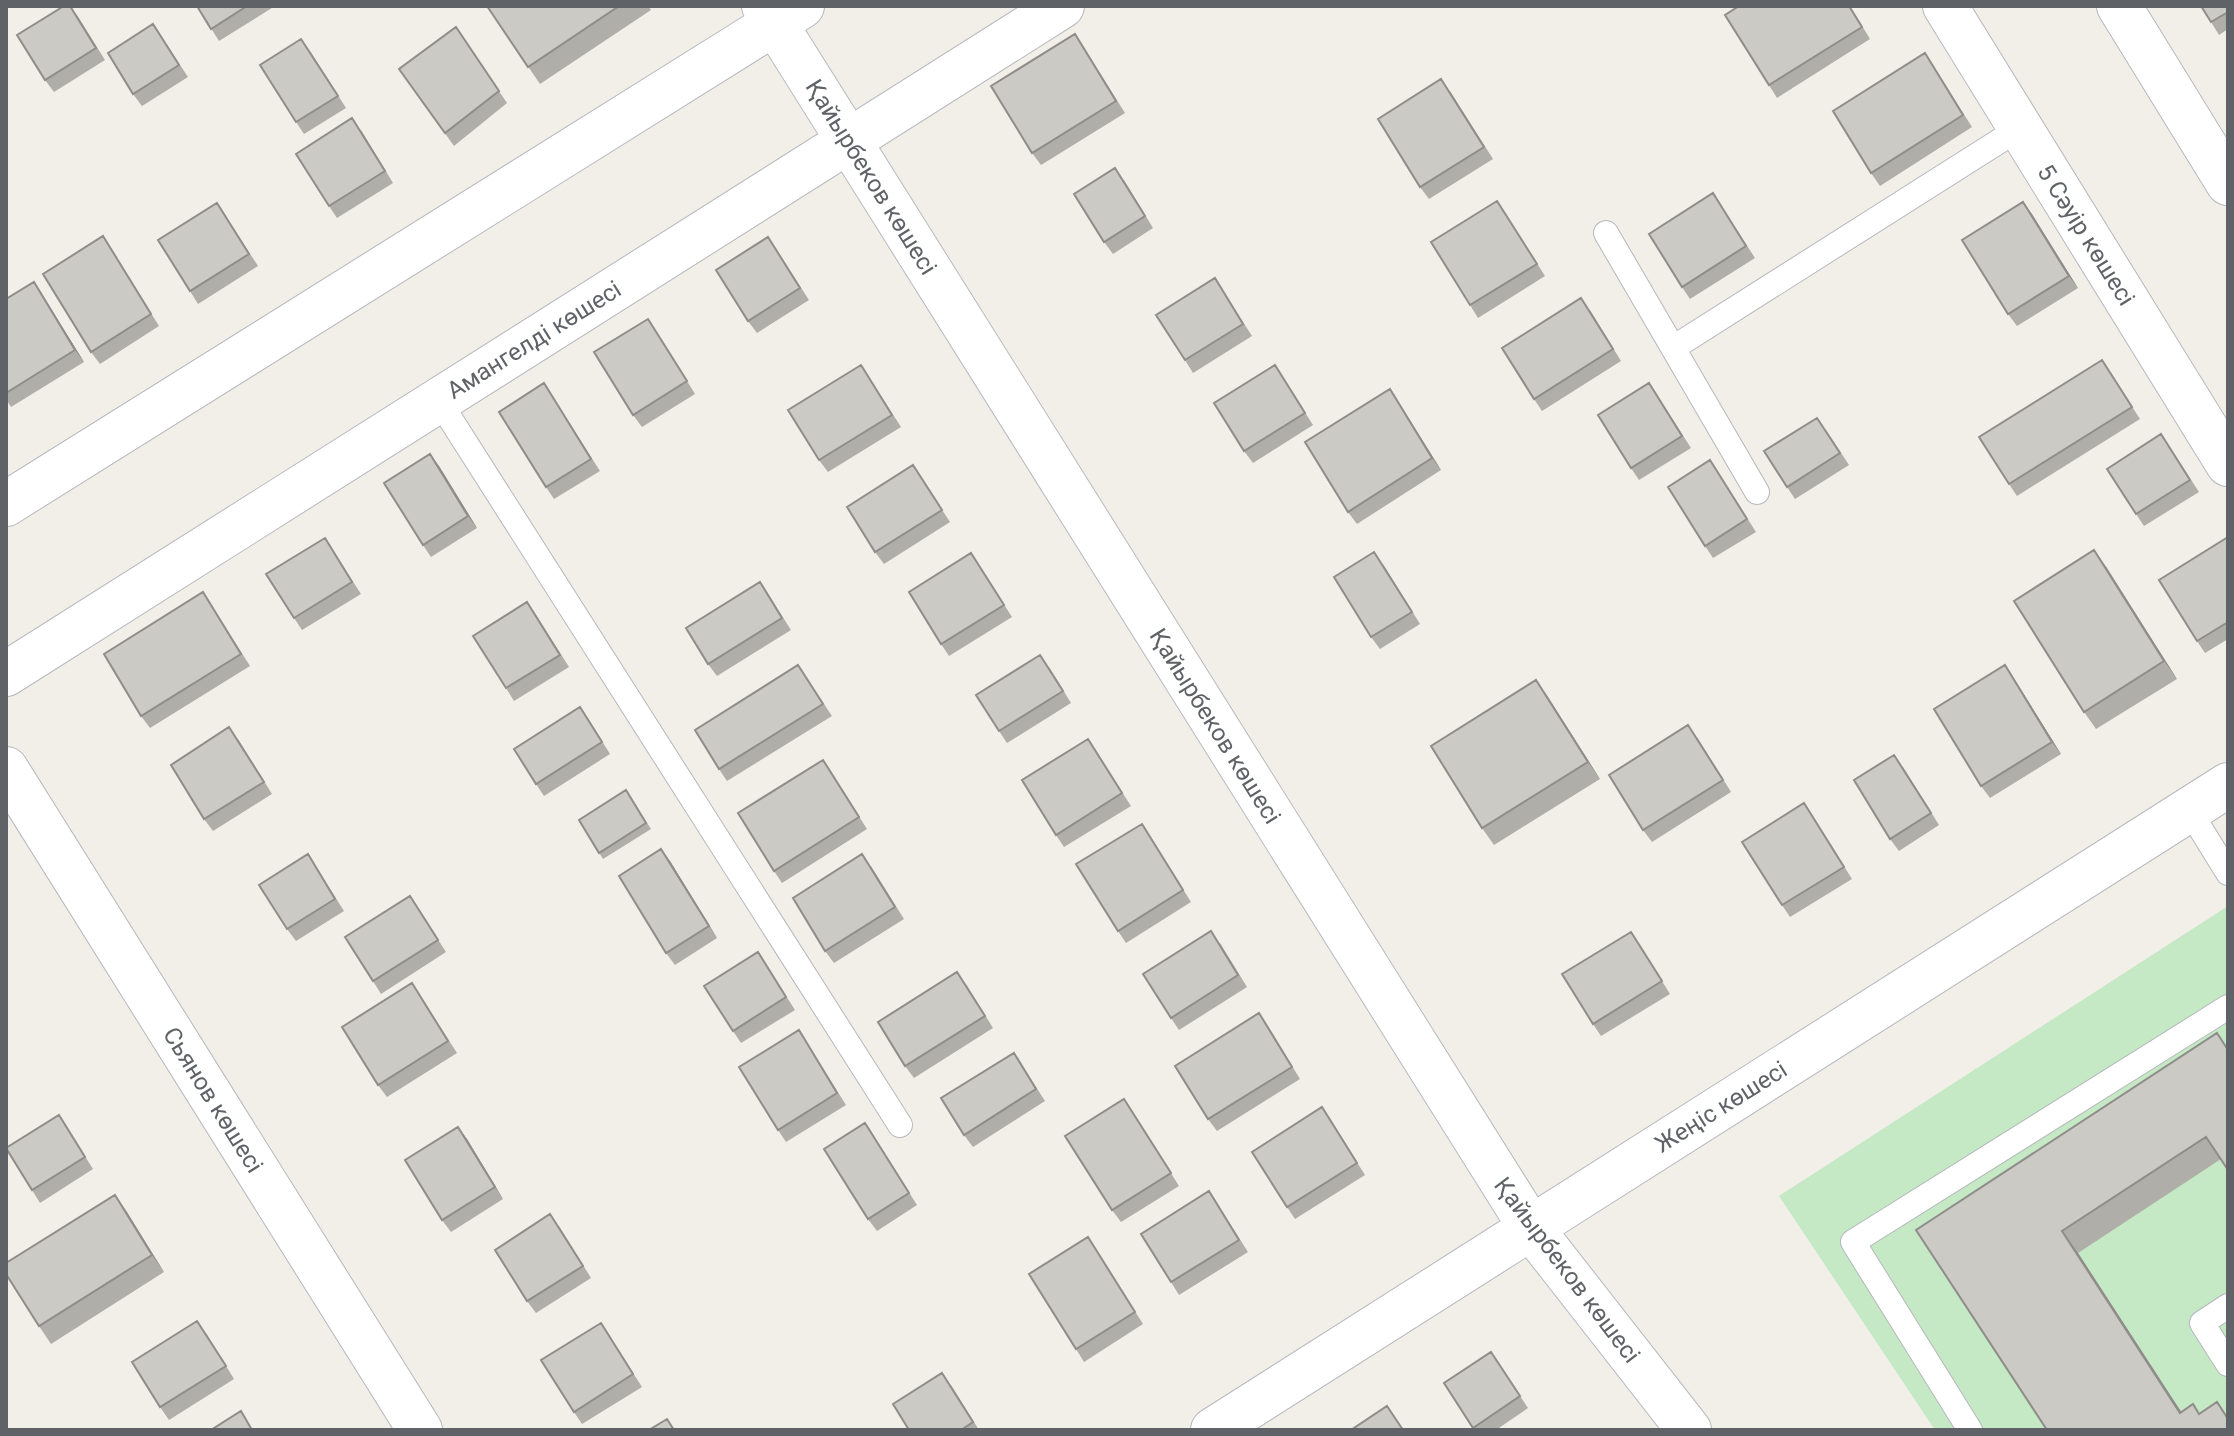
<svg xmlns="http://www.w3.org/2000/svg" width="2234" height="1436" font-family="Roboto,sans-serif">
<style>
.green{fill:#c5e8c5}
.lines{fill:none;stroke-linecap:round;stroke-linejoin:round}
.lane-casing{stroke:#b5b8bc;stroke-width:26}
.street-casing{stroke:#b5b8bc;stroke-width:46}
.secondary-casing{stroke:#b6babf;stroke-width:46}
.lane{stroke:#fff;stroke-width:24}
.street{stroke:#fff;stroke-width:44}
.secondary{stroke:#fff;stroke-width:44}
.wall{fill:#afaea9}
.shaded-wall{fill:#8f8d8a}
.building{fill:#cccac5;stroke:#8f8d8a;stroke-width:2}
.labels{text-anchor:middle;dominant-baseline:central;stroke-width:8;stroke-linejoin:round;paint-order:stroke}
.street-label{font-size:24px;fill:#5f6368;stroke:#fff}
</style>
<rect width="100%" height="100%" fill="#f1efe8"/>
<path class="green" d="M2228,906v524h-293l-156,-234z"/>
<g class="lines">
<g class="lane-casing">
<path id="lane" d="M1606,233l151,259
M1673,348l347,-220
M439,401l461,724
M2189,810l39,63
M2228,1306l-26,17 26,41
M1970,1430l-117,-188 375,-235"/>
</g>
<g class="street-casing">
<path id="street" d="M1945,6l283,458
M2119,6l109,177
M6,504l796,-498
M6,674l1056,-668
M6,769l414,661
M1213,1430l1015,-645"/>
</g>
<g class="secondary-casing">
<path id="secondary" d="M764,6l767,1222 158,202"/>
</g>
<use href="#lane" class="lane"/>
<use href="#street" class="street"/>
<use href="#secondary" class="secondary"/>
</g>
<path class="wall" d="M197,6h78l-56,35z
M487,6h161l3,4 -111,74z
M1739,6h111l20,33 -93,59 -8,-13z
M2228,6v23l-9,6 -8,-13z
M77,15l28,45 -51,32 -9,-12z
M153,24l35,53 -46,29 -9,-12z
M456,27l51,76 -53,43 -55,-77z
M1083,46l42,67 -84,52 -9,-12z
M310,51l36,57 -42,26 -8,-12z
M1925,53l47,74 -92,59 -9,-13z
M1450,91l43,68 -64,40 -9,-12z
M361,130l32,53 -56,35 -8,-12z
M1124,180l29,48 -40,26 -9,-12z
M1713,193l42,65 -65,41 -8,-12z
M2023,202l55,86 -61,38 -9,-12z
M217,203l41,63 -60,38 -8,-13z
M1505,213l40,63 -67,42 -8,-13z
M103,236l56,90 -59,38 -9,-12z
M768,237l41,63 -52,33 -9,-12z
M1215,278l37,58 -59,37 -8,-13z
M34,282l50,80 -73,45 -5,-8v-100z
M1590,310l31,51 -79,50 -8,-12z
M656,331l39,63 -53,33 -9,-12z
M2102,360l38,59 -123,77 -8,-12z
M861,365l40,62 -73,45 -9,-12z
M1275,365l38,60 -60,38 -9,-12z
M544,383l56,88 -46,28 -8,-12z
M1390,389l51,81 -84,54 -9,-12z
M1657,395l34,53 -52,32 -8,-12z
M1826,430l23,35 -54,34 -8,-12z
M2169,446l30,46 -55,34 -8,-12z
M1710,460l46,72 -43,26 -8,-12z
M439,466l38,62 -46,29 -8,-12z
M921,478l29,44 -66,42 -9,-12z
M2228,537v102l-23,14 -8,-12z
M325,538l36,56 -59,36 -8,-12z
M2094,550l83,129 -81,50 -12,-17z
M971,553l41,64 -63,39 -8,-12z
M1383,564l37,60 -40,25 -9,-12z
M203,592l47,74 -100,62 -9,-12z
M768,594l23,36 -74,46 -9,-12z
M536,615l33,52 -55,34 -8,-13z
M798,665l34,51 -105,65 -8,-12z
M2005,665l56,89 -71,44 -9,-12z
M1049,667l22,36 -64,40 -8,-12z
M1536,680l64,99 -106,66 -12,-17z
M588,719l22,35 -66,42 -8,-12z
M1697,737l34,55 -79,50 -9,-12z
M238,739l34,55 -59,37 -9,-12z
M1088,739l43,67 -67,41 -8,-12z
M823,760l44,69 -85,54 -8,-12z
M1903,767l36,58 -40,26 -9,-12z
M626,790l25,39 -48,30 -24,-39z
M1804,803l48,76 -62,38 -8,-12z
M1150,836l41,66 -65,41 -8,-12z
M308,854l36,57 -48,30 -9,-12z
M670,861l47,77 -42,27 -9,-12z
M871,866l33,53 -70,44 -9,-12z
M410,896l36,56 -65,42 -8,-13z
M1220,943l27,44 -68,43 -8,-12z
M1639,944l31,50 -69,42 -8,-12z
M758,952l37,58 -54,33 -8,-12z
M412,983l45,70 -70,44 -9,-12z
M966,984l27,44 -79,50 -9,-12z
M1267,1025l33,54 -83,52 -9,-12z
M799,1030l47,75 -60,37 -8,-12z
M2217,1033l4,126 -143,94 103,159 19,1 -153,17 -131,-200z
M1014,1053l31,48 -72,46 -9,-12z
M1322,1107l43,68 -70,44 -8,-12z
M1132,1111l47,75 -58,36 -9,-12z
M59,1115l34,54 -53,34 -8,-13z
M865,1123l52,82 -40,26 -9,-12z
M467,1139l36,60 -52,33 -9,-12z
M1209,1191l39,61 -69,43 -8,-13z
M115,1195l49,77 -113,72 -12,-18z
M559,1226l32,52 -55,35 -9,-12z
M1088,1237l55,87 -59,38 -8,-13z
M601,1323l41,64 -60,37 -8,-12z
M206,1333l28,46 -65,41 -9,-13z
M1491,1352l37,56 -32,22h-22l-30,-47z
M951,1385l28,45h-70z"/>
<path class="shaded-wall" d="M2023,202l9,12 46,74 -9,-12z
M34,282l8,12 42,68 -9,-12z
M1390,389l8,12 43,69 -9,-12z
M430,454l9,12 38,62 -9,-12z
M2094,550l13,18 70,111 -13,-18z
M2005,665l8,12 48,77 -9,-12z
M1536,680l12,17 52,82 -12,-17z
M661,849l9,12 47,77 -8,-12z
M458,1127l9,12 36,60 -8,-12z
M115,1195l12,17 37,60 -12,-17z
M2062,1231l16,22 115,177 -13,-17z"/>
<path class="building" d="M64,6h6l26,42 -51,32 -28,-45z
M197,6h50l-36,23z
M487,6h132l-91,61z
M1739,6h110l13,21 -93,58 -44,-70z
M2201,6h27v6l-17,10z
M153,24l26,41 -46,29 -25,-41z
M456,27l43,64 -54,42 -46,-64z
M1075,34l41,67 -84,52 -41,-67z
M301,39l37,57 -42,26 -36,-57z
M1925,53l38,62 -92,58 -38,-62z
M1441,79l43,68 -64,40 -42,-68z
M352,118l33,53 -56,35 -33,-52z
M1115,168l30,48 -41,26 -30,-48z
M1713,193l33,53 -64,41 -33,-53z
M1497,201l40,63 -67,41 -39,-63z
M2023,202l46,74 -61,38 -46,-74z
M217,203l32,51 -59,37 -32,-51z
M103,236l48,78 -60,38 -48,-78z
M768,237l32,51 -52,33 -32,-51z
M1215,278l28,46 -58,36 -29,-45z
M34,282l41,68 -69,43v-94z
M1581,298l32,51 -79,50 -32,-51z
M648,319l39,62 -54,34 -39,-63z
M2102,360l30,47 -123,77 -30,-47z
M861,365l31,50 -73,45 -31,-50z
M1275,365l30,48 -61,38 -30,-48z
M544,383l47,76 -45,28 -47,-75z
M1649,383l33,53 -51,32 -33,-53z
M1390,389l42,69 -84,54 -43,-70z
M1817,418l23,35 -53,34 -23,-36z
M2161,434l29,46 -54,34 -29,-45z
M430,454l38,62 -45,29 -39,-62z
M1710,460l37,59 -42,27 -37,-59z
M913,465l29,45 -67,42 -28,-45z
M2228,537v85l-31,19 -38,-61z
M325,538l27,44 -58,36 -28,-44z
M2094,550l70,111 -80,51 -70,-111z
M1374,552l38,60 -41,25 -37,-60z
M971,553l33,52 -63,39 -32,-52z
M760,582l22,36 -74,46 -22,-36z
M203,592l38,62 -100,62 -37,-62z
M527,602l33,53 -54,33 -33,-52z
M1040,655l23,36 -64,40 -23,-36z
M798,665l25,39 -104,65 -24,-39z
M2005,665l47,77 -71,44 -47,-77z
M1536,680l52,82 -106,66 -51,-82z
M580,707l22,35 -66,42 -22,-35z
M1688,725l35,55 -80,50 -34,-55z
M229,727l35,55 -60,37 -33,-54z
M1088,739l34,54 -66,42 -34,-55z
M1894,755l37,58 -41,26 -36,-59z
M823,760l36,57 -85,54 -36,-58z
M626,790l20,33 -47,30 -20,-33z
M1804,803l40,64 -62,38 -40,-63z
M1142,824l41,66 -65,41 -42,-67z
M661,849l48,77 -43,27 -47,-77z
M308,854l27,45 -48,30 -28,-44z
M862,854l33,53 -70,44 -32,-53z
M410,896l28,44 -65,41 -28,-44z
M1211,931l27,44 -67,43 -28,-44z
M1631,932l31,49 -69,43 -31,-50z
M758,952l28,45 -53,34 -29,-45z
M957,972l28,44 -80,50 -27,-44z
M412,983l36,58 -70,44 -36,-58z
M1259,1013l33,54 -84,52 -33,-53z
M799,1030l38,63 -59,37 -39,-63z
M2217,1033l11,17v120l-22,-33 -144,94 118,182 13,-9 6,10 18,-12 11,17v11h-181l-131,-200z
M1014,1053l22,36 -72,46 -23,-37z
M1124,1099l47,74 -59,37 -47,-74z
M1322,1107l35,56 -70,44 -35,-55z
M59,1115l26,42 -53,33 -26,-42z
M865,1123l44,70 -41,26 -44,-70z
M458,1127l37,60 -53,33 -37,-60z
M1209,1191l30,49 -68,42 -30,-48z
M115,1195l37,60 -113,71 -33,-52v-11z
M550,1214l33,52 -56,35 -32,-51z
M1088,1237l47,75 -59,37 -47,-75z
M197,1321l29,45 -66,41 -28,-45z
M601,1323l32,51 -59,38 -33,-52z
M1491,1352l29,44 -47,32 -29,-45z
M942,1373l31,49 -12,8h-52l-16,-26z
M1387,1406l16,24h-52z
M241,1411l11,19h-41z
M667,1419l7,11h-25z"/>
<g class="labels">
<g class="street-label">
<text transform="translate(871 177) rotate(58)">Қайырбеков көшесі</text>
<text transform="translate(2086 235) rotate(58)">5 Сәуір көшесі</text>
<text transform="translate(534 340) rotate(-32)">Амангелді көшесі</text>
<text transform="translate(1215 726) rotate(58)">Қайырбеков көшесі</text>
<text transform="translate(213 1100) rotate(58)">Сьянов көшесі</text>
<text transform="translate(1721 1107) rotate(-32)">Жеңіс көшесі</text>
<text transform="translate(1567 1270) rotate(53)">Қайырбеков көшесі</text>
</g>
</g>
<rect width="2234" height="1436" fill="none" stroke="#5f6368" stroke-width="16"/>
</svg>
